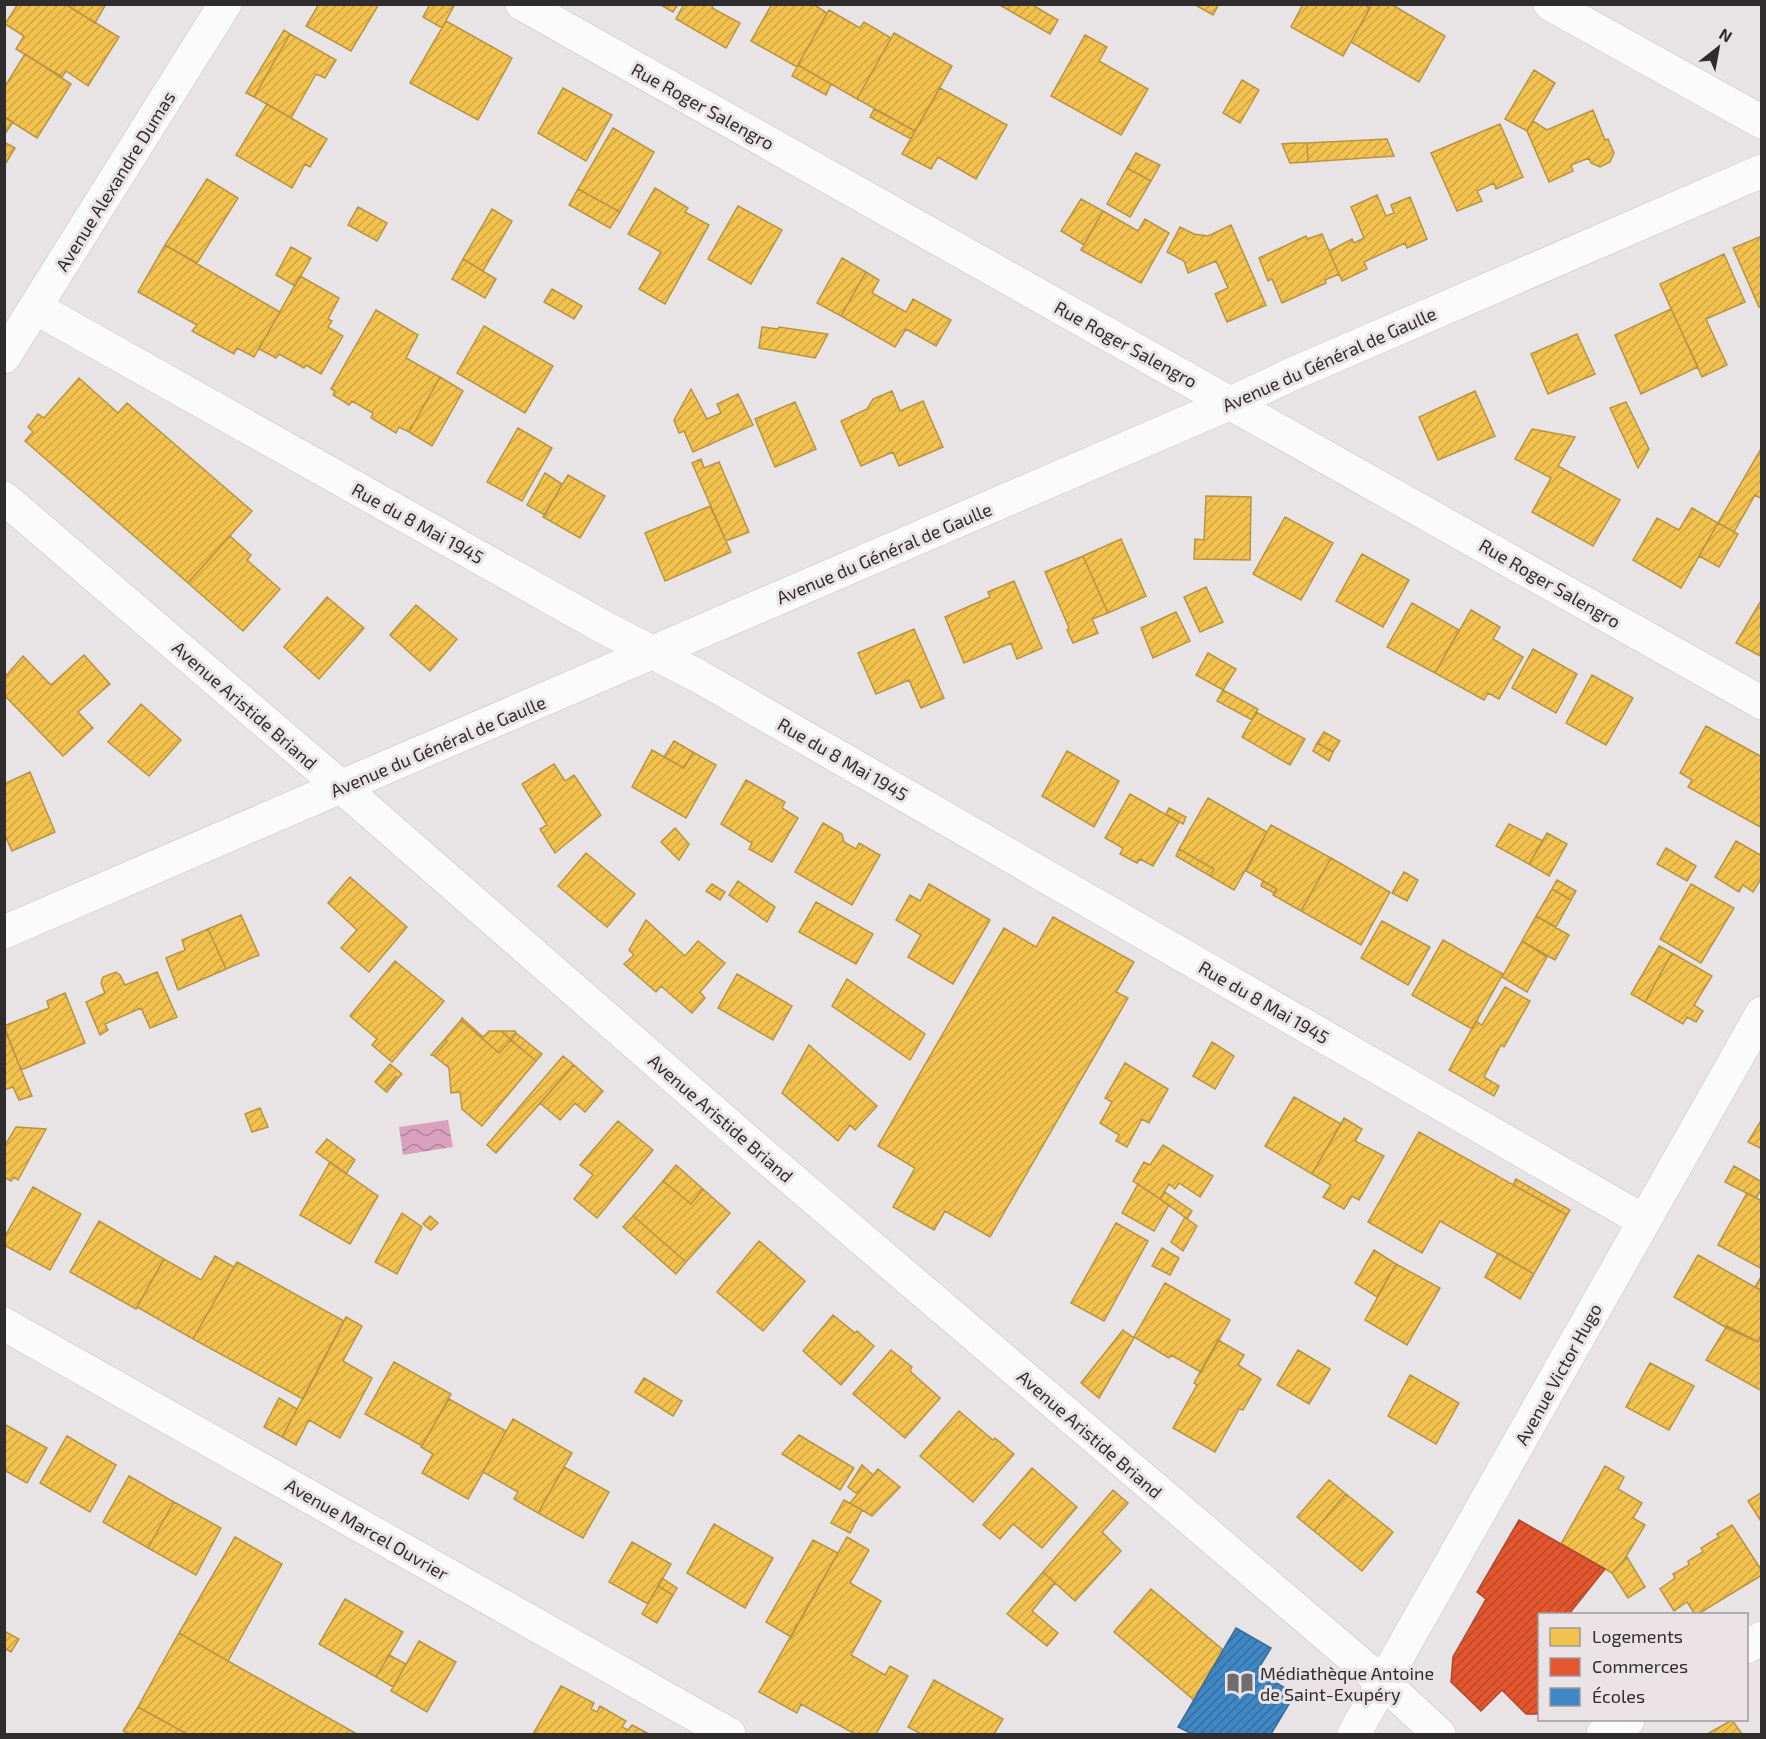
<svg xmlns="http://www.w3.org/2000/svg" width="1766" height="1739" font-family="'Exo 2',sans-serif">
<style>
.water{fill:url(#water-waves)}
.homes{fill:url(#homes-hatch);stroke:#b79444;stroke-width:1.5}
.shops{fill:url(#shops-hatch);stroke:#ad4a2e;stroke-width:1.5}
.schools{fill:url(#schools-hatch);stroke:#3a6c97;stroke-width:1.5}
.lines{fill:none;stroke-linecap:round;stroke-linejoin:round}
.street-casing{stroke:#c4c2c3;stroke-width:34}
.secondary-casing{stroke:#c4c2c3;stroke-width:34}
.street{stroke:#fcfbfb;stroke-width:33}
.secondary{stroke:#fcfbfb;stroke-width:33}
.labels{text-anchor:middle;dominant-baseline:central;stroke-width:6;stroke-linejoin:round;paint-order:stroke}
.street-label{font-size:18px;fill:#2e2c2d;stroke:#e9e3e6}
.poi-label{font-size:18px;fill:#2e2c2d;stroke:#e9e3e6;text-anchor:start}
</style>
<defs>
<pattern id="water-waves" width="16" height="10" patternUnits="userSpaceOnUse" patternTransform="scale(1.5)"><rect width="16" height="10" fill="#d9a1bd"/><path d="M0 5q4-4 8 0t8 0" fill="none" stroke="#b0839a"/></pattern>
<pattern id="homes-hatch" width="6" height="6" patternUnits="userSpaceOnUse" patternTransform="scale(1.5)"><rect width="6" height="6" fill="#f2c14e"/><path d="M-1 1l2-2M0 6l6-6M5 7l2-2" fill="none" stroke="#d0a644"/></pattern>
<pattern id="shops-hatch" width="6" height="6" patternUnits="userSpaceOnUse" patternTransform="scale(1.5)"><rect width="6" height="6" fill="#e4572e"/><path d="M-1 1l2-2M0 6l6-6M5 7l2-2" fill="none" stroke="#b94828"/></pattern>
<pattern id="schools-hatch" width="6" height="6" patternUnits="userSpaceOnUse" patternTransform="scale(1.5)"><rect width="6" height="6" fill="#3f88c5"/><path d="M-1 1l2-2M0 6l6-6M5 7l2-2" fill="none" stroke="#356fa0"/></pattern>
</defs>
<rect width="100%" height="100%" fill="#e8e4e6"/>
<path class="water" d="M448,1120l5,27 -50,8 -4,-28z"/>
<path class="homes" d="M18,4h47l54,33 -31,49 -22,-15 -4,6 -46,-28 8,-13 -19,-12z
M65,4h41l-11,19z
M319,4h60l-28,47 -45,-25z
M430,4h25l-13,24 -19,-11z
M659,4h19l-5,8z
M684,4h30l-2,4 28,15 -14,25 -50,-29z
M772,4h41l14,9 -30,54 -46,-26z
M998,4h33l27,16 -8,14z
M1198,4h21l-6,11 -16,-9z
M1303,4h60l7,4 -27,48 -52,-29z
M1372,4h19l54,32 -26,46 -68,-40z
M829,10l31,18 4,-6 27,16 -34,61 -59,-34z
M446,21l66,37 -34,62 -68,-37z
M284,30l6,4 -36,63 -8,-4z
M894,33l58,33 -37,65 -58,-32z
M290,34l46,26 -11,18 -9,-4 -25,44 -37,-21z
M1085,35l22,12 -8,14 49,28 -27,46 -70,-39z
M25,54l46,30 -34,54 -33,-21v-29z
M798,65l33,19 -5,11 -34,-19z
M1534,70l21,13 -28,48 -22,-12z
M1242,80l17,10 -19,33 -17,-10z
M563,88l49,27 -26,46 -48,-28z
M940,88l67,37 -31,54 -38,-22 -7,12 -29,-15z
M267,104l60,35 -17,28 -5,-3 -13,24 -56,-33z
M874,109l41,22 -4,8 -41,-22z
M1593,110l12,30 3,-1 6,14 -4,9 -10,5 -9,-4 -2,-5 -18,7 2,6 -24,11 -22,-51 6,-10 14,9z
M4,117l9,5 -9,13z
M1500,124l23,53 -27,12 -2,-6 -17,8 5,10 -25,10 -26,-58z
M613,128l41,24 -34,60 -42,-23z
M1387,139l7,17 -86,6 -1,-19z
M4,142l11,6 -11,18z
M1294,143h13l1,19 -18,1 -8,-19z
M1136,153l24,12 -9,16 -24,-13z
M1127,168l24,13 -21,36 -23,-13z
M207,179l31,19 -41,65 -32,-18z
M655,188l33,20 -3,4 24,13 -44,79 -26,-15 22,-37 -33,-18z
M578,189l42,23 -10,16 -41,-23z
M1377,195l9,21 8,-3 -3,-8 19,-8 17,42 -20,9 -2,-5 -41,19 3,7 -25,12 -13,-30 23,-12 2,4 10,-5 -13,-31z
M1081,199l22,12 -19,34 -23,-14z
M738,206l44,24 -31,54 -43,-25z
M358,207l29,16 -10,18 -29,-16z
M492,209l20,12 -29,50 -20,-12z
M1103,211l35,20 7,-12 24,14 -28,50 -60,-33z
M1231,225l35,80 -39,17 -12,-28 13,-6 -12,-27 -28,12 -4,-12 -17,-9 13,-25 14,7 14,2z
M1322,234l17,40 -14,6 1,3 -44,20 -10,-24 -4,2 -9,-23 47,-22 1,3z
M1762,236v70l-3,1 -26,-59z
M165,245l115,67 -26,45 -17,-9 -3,6 -42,-23 5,-6 -59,-33z
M291,247l20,11 -16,28 -19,-11z
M1724,254l21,48 -39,17 21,46 -25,12 -42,-93z
M842,258l24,14 -25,44 -24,-13z
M463,259l33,20 -11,19 -33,-19z
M866,272l13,8 -7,13 34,19 7,-13 38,21 -15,26 -30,-17 -11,18 -54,-31z
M300,276l39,22 -11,21 4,2 -4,6 15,9 -22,38 -15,-9 -2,3 -25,-14 -3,4 -17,-9z
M552,289l30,17 -8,13 -30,-17z
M1671,309l27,58 -57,27 -26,-59z
M376,310l42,25 -12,23 34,19 -31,55 -10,-5 -3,6 -25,-15 2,-5 -21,-12 -3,4 -16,-10 2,-4 -4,-2z
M484,326l69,40 -28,47 -68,-40z
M762,327l16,2 1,-2 49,7 -13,24 -56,-10z
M1577,334l18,40 -47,20 -17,-40z
M440,377l23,14 -31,55 -23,-14z
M79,378l39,35 9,-10 125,108 -64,72 -163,-142 8,-9 -5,-5 10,-13 6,4z
M691,389l16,30 14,-6 -4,-9 21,-10 15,31 -60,27 -9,-21 -5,2 -5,-13z
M892,391l8,20 23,-10 20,46 -44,19 -6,-14 -32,14 -20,-45 26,-12 6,-10z
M1475,391l20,45 -57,24 -19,-43z
M795,402l21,47 -41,18 -20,-48z
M1626,402l23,47 -11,19 -28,-60z
M518,428l34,20 -30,53 -35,-19z
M1532,429l43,8 -17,29 62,34 -27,46 -61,-34 19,-34 -36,-19z
M1762,447v52l-7,-4 -21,37 -16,-9z
M701,459l3,9 15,-6 30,70 -23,9 -34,-78z
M545,473l17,11 -17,31 -18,-10z
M568,475l37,21 -25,42 -37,-21z
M1206,496l45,1 -1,63 -56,-1 1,-20 9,1z
M710,506l21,46 -66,29 -20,-48z
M1692,508l26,15 -37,65 -48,-28 24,-42 22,12z
M1285,517l48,26 -32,57 -48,-26z
M1718,523l20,11 -19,33 -20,-11z
M230,536l21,19 -4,5 33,29 -37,42 -55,-48z
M1121,539l25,57 -38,17 -25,-57z
M1362,554l47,26 -26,47 -47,-26z
M1083,556l25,57 -16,6 6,14 -25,10 -6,-13 2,-2 -24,-56z
M1014,581l28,67 -25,11 -6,-16 -47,20 -19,-46 45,-20 -2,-5z
M1206,587l17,35 -23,10 -16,-35z
M327,597l37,31 -45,51 -35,-32z
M1762,599v58l-26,-14z
M1412,603l47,27 -24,43 -48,-26z
M416,605l41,34 -27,32 -40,-36z
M1471,610l29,17 -7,12 30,18 -24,42 -11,-6 -4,7 -49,-27z
M1176,612l14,29 -37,17 -12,-30z
M914,629l30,69 -23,10 -12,-28 -33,14 -18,-41z
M1533,649l44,25 -21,39 -44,-25z
M1208,653l28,16 -13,21 -27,-15z
M84,655l26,29 -32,28 15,16 -30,28 -57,-59 -2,1v-20l19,-22 28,29z
M1592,675l41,23 -27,47 -40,-22z
M1223,690l35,19 -6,11 -35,-19z
M141,704l40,36 -32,36 -41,-34z
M1256,712l49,27 -15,26 -48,-28z
M1706,726l56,31v71l-74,-41 4,-7 -12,-7z
M1324,732l16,9 -7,11 -16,-9z
M674,741l19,11 -9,16 -20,-11z
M1317,743l16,9 -4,9 -16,-10z
M652,750l32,18 9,-16 23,13 -30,53 -54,-31z
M1067,751l52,30 -25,46 -52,-31z
M554,764l11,17 9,-6 27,40 -46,38 -15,-24 7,-4 -25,-41z
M30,772l25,60 -43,19 -8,-18v-49z
M746,780l39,22 -3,6 16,10 -26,44 -23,-13 3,-6 -31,-19z
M1130,794l49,28 -26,44 -13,-7 -3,4 -17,-9 3,-6 -18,-10z
M1208,798l59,34 -33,58 -24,-14 4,-7 -35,-20z
M1169,808l17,9 -3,7 -17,-10z
M823,823l19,11 2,8 12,7 3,-6 21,12 -28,50 -57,-33z
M1509,824l34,17 -14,23 -33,-18z
M1271,825l60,33 -30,53 -28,-16 4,-6 -31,-18z
M675,828l14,16 -10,16 -18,-18z
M1547,833l20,11 -18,32 -20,-12z
M1736,841l26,15v21l-9,15 -10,-7 -4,7 -24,-15z
M1666,848l30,18 -9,15 -30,-17z
M1179,849l35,20 -4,7 -34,-20z
M586,853l49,41 -28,33 -49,-41z
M1331,858l59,34 -29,53 -60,-34z
M1404,872l14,8 -11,21 -15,-8z
M350,877l57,50 -38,45 -28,-24 16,-18 -29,-27z
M1557,880l19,11 -5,9 -19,-11z
M738,881l37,26 -8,15 -38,-27z
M1263,881l14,8 -3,4 -13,-7z
M712,884l13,8 -5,8 -14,-9z
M929,884l61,36 -37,64 -45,-27 13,-22 -25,-15 14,-25 10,6z
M1691,884l43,24 -33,55 -41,-24z
M1552,889l19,11 -15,27 -20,-11z
M816,902l57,32 -17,30 -57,-32z
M241,915l18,40 -33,14 -18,-40z
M1536,916l33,19 -14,25 -33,-19z
M1053,917l81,45 -18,30 12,6 -138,239 -45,-26 -11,19 -41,-23 22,-39 -37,-22 126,-218 32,19z
M646,920l39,36 13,-15 27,22 -25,29 5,6 -13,15 -31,-27 -5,6 -32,-28 10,-9 -5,-5z
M1382,921l48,26 -22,38 -47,-27z
M208,929l18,40 -48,21 -12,-32 19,-8 -3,-10z
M1443,940l60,34 -31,55 -60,-34z
M1522,941l25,16 -20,35 -25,-15z
M1659,946l13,7 -27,49 -14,-8z
M1672,953l40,23 -18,29 9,6 -7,11 -9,-5 -4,7 -38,-22z
M395,961l49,40 -52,61 -20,-17 5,-6 -27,-23z
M116,972l4,3 5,10 32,-13 20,45 -27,11 -9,-20 -36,16 3,6 -8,5 -14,-33 19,-9 -4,-10 2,-6z
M737,974l55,32 -19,34 -55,-32z
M847,979l78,55 -15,26 -78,-54z
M1505,987l25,14 -26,46 -3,-2 -17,32 15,9 -5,10 -45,-26 27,-49 6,4z
M65,993l20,50 -64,27 -17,-44 45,-18 -2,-7z
M462,1018l21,19 6,-6h12l10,9 -12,13 -38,-33z
M461,1020l38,33 12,-13 25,21 -54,65 -20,-17 -2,-17 -9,1 -2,-25 -15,-12 13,-15 -2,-2z
M4,1028l28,68 -13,4 -6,-13 -9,3z
M501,1031h14l1,2 -5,7z
M516,1033l26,21 -6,7 -25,-21z
M445,1039l2,2 -13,15 -3,-1z
M1212,1042l22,14 -19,33 -22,-13z
M809,1045l68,61 -22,24 -5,-5 -12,16 -56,-48z
M563,1056l11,9 -78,88 -9,-8z
M1125,1063l43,26 -19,34 -7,-4 -15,28 -11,-6 3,-6 -19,-12 12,-21 -7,-4z
M390,1064l12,10 -4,4 -2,-1 -12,13 -9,-8z
M574,1065l29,26 -18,21 -10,-9 -15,17 -20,-17z
M396,1077l2,1 -11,14 -3,-2z
M1294,1097l47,27 -29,50 -47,-28z
M260,1108l8,19 -16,5 -7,-18z
M1344,1118l18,11 -7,12 29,15 -25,44 -7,-4 -8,13 -21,-12 8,-12 -19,-11z
M1762,1119v30l-14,-7z
M618,1121l35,29 -56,68 -23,-19 19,-24 -13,-10z
M16,1127l30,2 -28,51 -4,-3 -3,4 -7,-4v-30z
M1419,1132l148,83 -33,59 -94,-53 -18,32 -54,-31z
M327,1139l28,21 -9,14 -30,-22z
M1163,1145l50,31 -13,21 -21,-14 -4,6 -6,-5 -9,15 -27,-18 11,-19 6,3z
M330,1162l48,34 -28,48 -50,-29z
M676,1165l27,24 -12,15 -28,-23z
M1734,1166l28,16v6l-6,10 -31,-16z
M1516,1179l54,31 -3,5 -54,-30z
M663,1181l28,23 12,-15 27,24 -44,49 -53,-46z
M1138,1184l31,21 -15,26 -32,-18z
M33,1187l48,27 -31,56 -46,-25v-7z
M1165,1192l27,19 -5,8 -27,-20z
M1747,1193l15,8v68l-44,-24z
M402,1213l20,14 -25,47 -22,-12z
M430,1216l8,7 -7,7 -8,-6z
M633,1216l53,46 -10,12 -53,-47z
M1185,1217l12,9 -14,25 -12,-9z
M99,1221l65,38 -28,50 -66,-37z
M1116,1223l32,18 -44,80 -33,-18z
M759,1241l46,40 -42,50 -46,-39z
M1162,1248l17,10 -9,17 -18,-9z
M1374,1250l22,14 -19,33 -22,-14z
M1498,1253l36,21 -14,25 -35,-22z
M1698,1255l64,36v43l-4,8 -33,-15 -51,-30z
M215,1256l19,11 -41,72 -56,-32 27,-48 37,21z
M237,1262l107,59 -41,78 -110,-60z
M1396,1264l44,24 -33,57 -42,-25z
M1762,1275v16l-7,-4z
M1165,1283l65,37 -29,52 -30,-17 -2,3 -35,-21z
M833,1315l22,18 2,-2 17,15 -33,39 -38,-34z
M346,1317l16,9 -19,35 29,17 -32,60 -31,-18 -13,25 -14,-8z
M1727,1326l31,16 4,-8v57l-56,-31z
M1123,1330l11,8 -35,60 -18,-15z
M1218,1340l26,15 -6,10 23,14 -18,31 -4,-1 -24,43 -42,-24 24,-43 -3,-2z
M891,1350l21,17 -2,4 30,27 -35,40 -52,-44z
M1298,1350l32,19 -21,35 -32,-19z
M394,1362l57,32 -29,52 -57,-32z
M1650,1363l44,23 -25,44 -43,-23z
M1410,1375l49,28 -23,41 -48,-28z
M644,1378l38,23 -9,15 -38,-24z
M279,1398l18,11 -15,28 -18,-10z
M449,1399l57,32 -38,68 -46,-26 11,-19 -12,-7z
M959,1411l34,29 2,-2 19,16 -41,48 -53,-46z
M513,1419l59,34 -34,60 -24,-14 4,-7 -35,-20z
M4,1424l43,24 -20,35 -23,-13z
M799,1435l55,33 -14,22 -58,-36z
M67,1436l49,29 -26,47 -50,-29z
M862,1465l11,10 -16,19 -9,-7z
M1605,1466l19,11 -6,12 24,14 -9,15 12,7 -21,35 -12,13 -51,-29z
M564,1467l45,25 -26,46 -45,-25z
M1032,1468l45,39 -35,41 -29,-24 -13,15 -17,-14z
M878,1469l22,18 -28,29 -22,-13z
M129,1476l45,26 -26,46 -45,-26z
M1329,1480l17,14 -32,37 -17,-14z
M1113,1490l15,13 -26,29 19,19 -46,50 -32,-29z
M1762,1492v31l-14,-22z
M1346,1494l47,38 -31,39 -48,-40z
M844,1500l18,10 -12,23 -19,-10z
M174,1502l47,26 -25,47 -48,-27z
M714,1524l59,34 -28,50 -58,-35z
M1732,1525l30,46v4l-64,39h-3l-8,-12 -13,9 -14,-22 15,-11 -2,-4 16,-9 -1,-4 15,-9 -2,-4 18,-11 -2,-3z
M235,1537l47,27 -54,97 -49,-28z
M847,1537l22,13 -19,33 31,18 -30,54 34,20 5,-9 18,10 -32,58h-21l-54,-30 -4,9 -38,-21z
M813,1540l25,13 -47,84 -25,-15z
M632,1542l39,22 -23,40 -39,-22z
M1627,1557l18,30 -17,11 -16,-25z
M1043,1572l12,11 -23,28 26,22 -11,13 -40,-32z
M662,1578l15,10 -4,7 -15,-9z
M658,1586l15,9 -16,28 -15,-9z
M1151,1589l72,61 -29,50 -80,-68z
M345,1599l58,33 -27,45 -57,-33z
M4,1631l15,8 -8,13 -7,-4z
M179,1633l49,28 129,73h-170l-49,-27z
M419,1641l37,21 -29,50 -36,-21z
M389,1655l17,9 -13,23 -17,-10z
M934,1680l69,39 -9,15h-73l-13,-7z
M561,1686l33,17 -3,6 6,3 3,-6 26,15 -4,6 6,3 4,-5 17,9h-116z
M138,1707l49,27h-57l-7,-3z
M1732,1720l10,14h-35z"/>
<path class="shops" d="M1519,1520l86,49 -36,45h-29v100h-14l-24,-24 -21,21 -30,-29 2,-25 33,-58 -9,-7z"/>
<path class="schools" d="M1236,1628l35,20 -14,23 38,23 -24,40h-79l-14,-7z"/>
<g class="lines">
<g class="street-casing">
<path id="street" d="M522,4l1240,699
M1550,4l212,118
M36,308l569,320 95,49 944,544
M4,357l221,-353
M4,498l356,305 401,350 637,543 41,38
M4,1324l725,410
M1746,1647l16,-9
M1354,1734l408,-721
M1603,1734l25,-14"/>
</g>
<g class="secondary-casing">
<path id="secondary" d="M4,932l1227,-529 59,-28 472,-204"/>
</g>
<use href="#street" class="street"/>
<use href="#secondary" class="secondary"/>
</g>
<defs>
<g id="library-bare" transform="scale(2.07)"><path d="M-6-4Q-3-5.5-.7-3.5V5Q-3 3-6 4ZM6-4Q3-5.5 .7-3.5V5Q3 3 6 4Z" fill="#6f6c6e" stroke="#e9e3e6" stroke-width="2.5" paint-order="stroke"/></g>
</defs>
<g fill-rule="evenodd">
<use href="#library-bare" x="1240" y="1683"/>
</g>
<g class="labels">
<g class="street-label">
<text transform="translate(703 106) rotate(29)">Rue Roger Salengro</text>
<text transform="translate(115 181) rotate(-58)">Avenue Alexandre Dumas</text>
<text transform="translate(1126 344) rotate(29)">Rue Roger Salengro</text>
<text transform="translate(1329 359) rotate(-24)">Avenue du Général de Gaulle</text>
<text transform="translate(418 523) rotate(29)">Rue du 8 Mai 1945</text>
<text transform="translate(884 553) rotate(-23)">Avenue du Général de Gaulle</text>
<text transform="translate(1550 583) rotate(30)">Rue Roger Salengro</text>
<text transform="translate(245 705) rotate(41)">Avenue Aristide Briand</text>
<text transform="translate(438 746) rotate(-23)">Avenue du Général de Gaulle</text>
<text transform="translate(843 759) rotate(30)">Rue du 8 Mai 1945</text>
<text transform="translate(1264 1002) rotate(30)">Rue du 8 Mai 1945</text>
<text transform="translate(721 1118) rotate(41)">Avenue Aristide Briand</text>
<text transform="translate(1558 1374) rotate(-61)">Avenue Victor Hugo</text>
<text transform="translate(1090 1434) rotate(41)">Avenue Aristide Briand</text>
<text transform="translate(367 1529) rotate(30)">Avenue Marcel Ouvrier</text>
</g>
<g class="poi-label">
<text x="1260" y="1673">Médiathèque Antoine<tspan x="1260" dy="21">de Saint-Exupéry</tspan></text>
</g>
</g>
<rect width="1766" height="1739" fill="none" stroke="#2e2c2d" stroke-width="12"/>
<rect x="1538" y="1613" width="210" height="108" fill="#e9e3e6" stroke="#9e9a9c" stroke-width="1.5"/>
<rect x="1550" y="1628" width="30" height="18" fill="#f2c14e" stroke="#9e9a9c" stroke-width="1.5"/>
<text x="1592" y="1643" font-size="18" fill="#2e2c2d">Logements</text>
<rect x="1550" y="1658" width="30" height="18" fill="#e4572e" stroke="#9e9a9c" stroke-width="1.5"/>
<text x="1592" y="1673" font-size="18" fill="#2e2c2d">Commerces</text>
<rect x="1550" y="1688" width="30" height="18" fill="#3f88c5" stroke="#9e9a9c" stroke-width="1.5"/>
<text x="1592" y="1703" font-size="18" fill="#2e2c2d">Écoles</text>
<g transform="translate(1718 48) rotate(31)" stroke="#e9e3e6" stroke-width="4.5" paint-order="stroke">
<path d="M0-4.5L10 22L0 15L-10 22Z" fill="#2e2c2d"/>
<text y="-9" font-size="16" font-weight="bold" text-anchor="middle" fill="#2e2c2d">N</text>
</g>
</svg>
